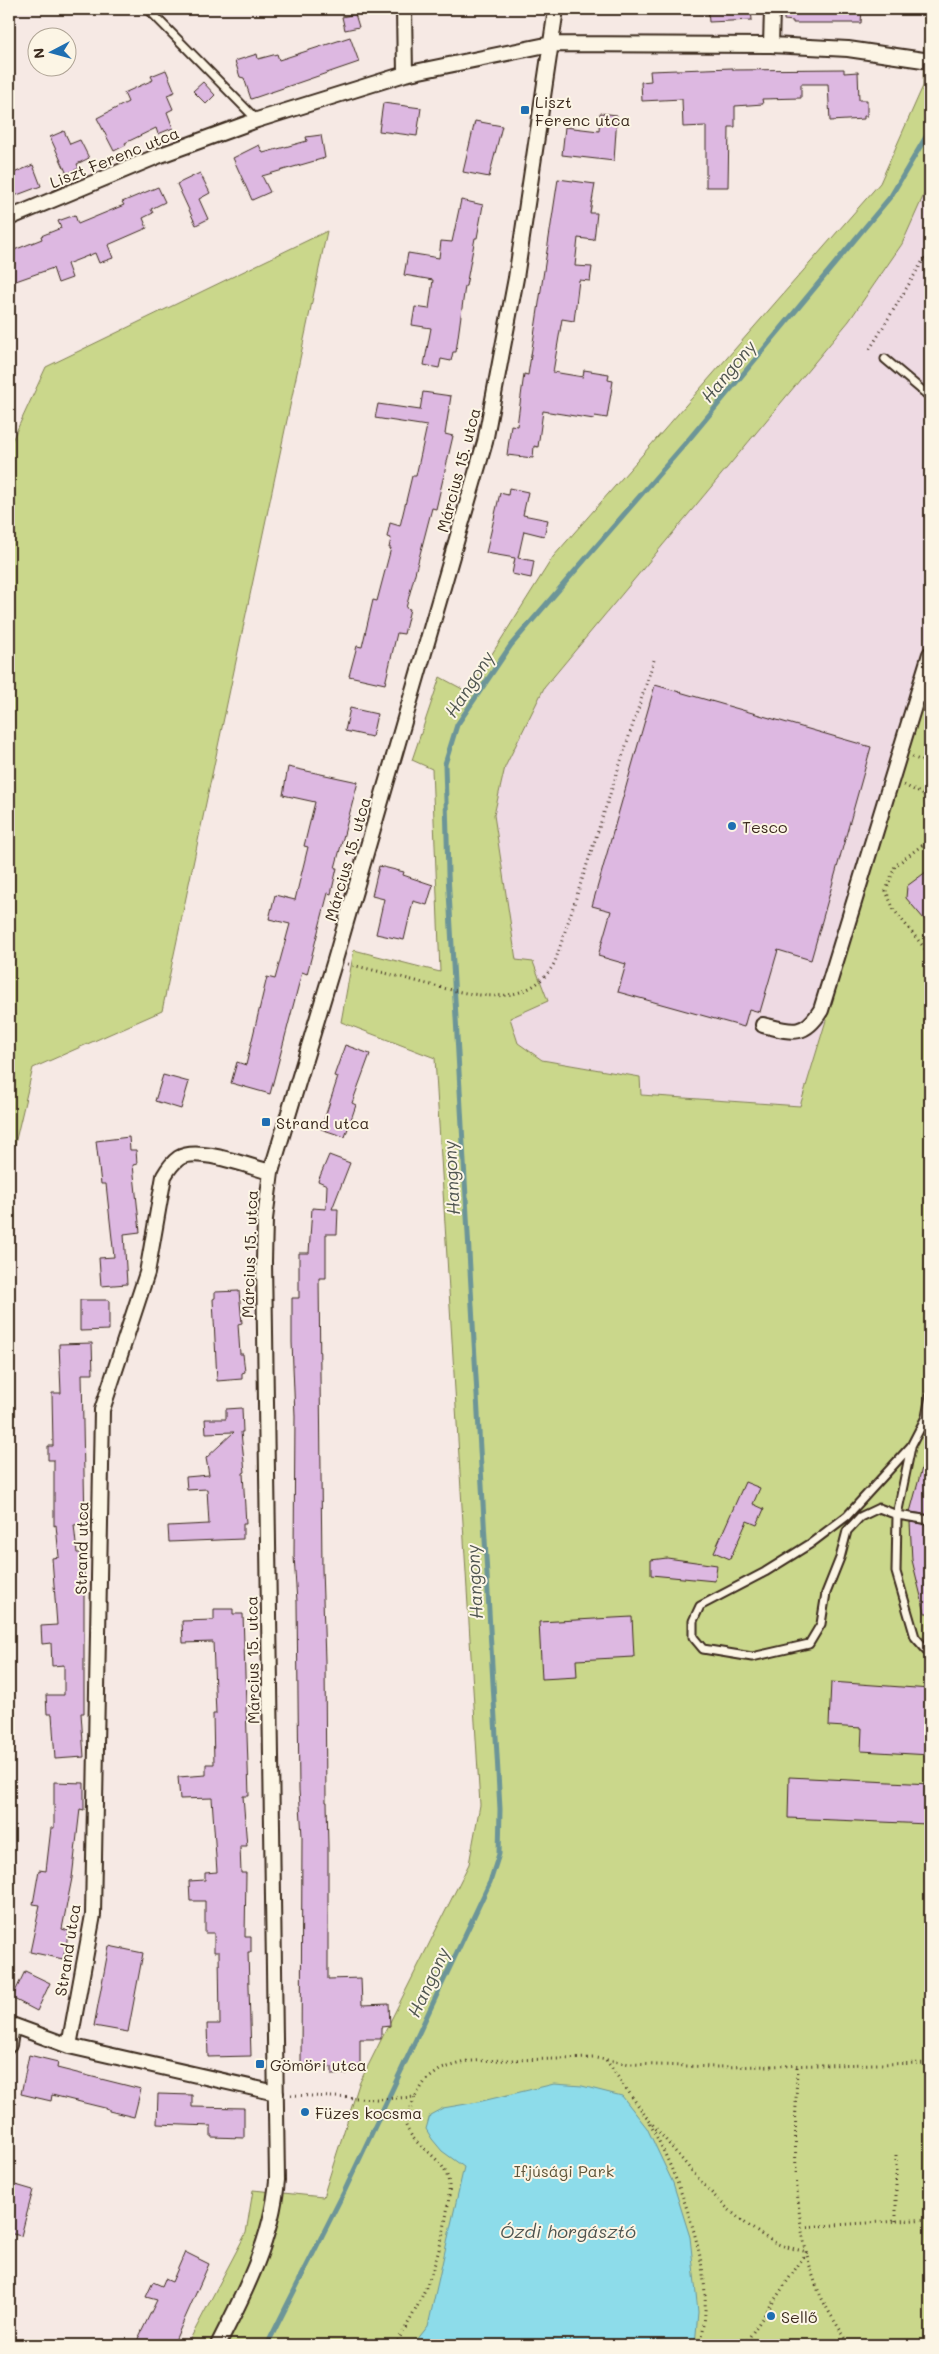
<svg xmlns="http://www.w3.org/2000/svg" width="939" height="2354" font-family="Mali,sans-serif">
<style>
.built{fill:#eedae3}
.green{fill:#cad78b;stroke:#828054}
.water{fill:#8ddcea;stroke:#6c9598}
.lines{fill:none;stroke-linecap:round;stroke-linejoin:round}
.stream{stroke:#6c9598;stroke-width:5}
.building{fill:#ddb8e1;stroke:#3b2a1e}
.service-casing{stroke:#3b2a1e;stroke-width:11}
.minor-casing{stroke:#3b2a1e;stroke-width:18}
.path{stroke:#3b2a1e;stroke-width:3;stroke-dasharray:1 4;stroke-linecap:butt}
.service{stroke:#fcf5e5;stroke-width:7}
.minor{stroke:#fcf5e5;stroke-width:14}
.poi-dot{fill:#1f6fb2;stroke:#fcf5e5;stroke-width:2}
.labels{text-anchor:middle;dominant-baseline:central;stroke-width:4;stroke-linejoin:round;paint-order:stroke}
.poi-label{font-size:16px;fill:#3b2a1e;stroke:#fcf5e5;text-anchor:start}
.street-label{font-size:16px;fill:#3b2a1e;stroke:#fcf5e5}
.park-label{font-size:16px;fill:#5f5539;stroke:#fcf5e5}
.water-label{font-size:18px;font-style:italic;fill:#505651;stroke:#fcf5e5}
</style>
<rect width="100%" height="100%" fill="#f6e9e4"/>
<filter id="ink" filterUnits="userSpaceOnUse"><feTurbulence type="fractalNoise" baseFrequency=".02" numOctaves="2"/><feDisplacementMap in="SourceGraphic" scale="10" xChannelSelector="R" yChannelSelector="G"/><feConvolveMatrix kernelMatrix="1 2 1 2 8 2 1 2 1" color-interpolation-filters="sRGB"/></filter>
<g filter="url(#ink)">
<path class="built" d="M930,181v497l-130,428 -159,-11 -1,-18 -98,-17 -24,-17 -8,-25 6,-58 -22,-145 11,-48 39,-79 305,-367 53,-77z"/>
<path class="green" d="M928,9h2v172l-28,63 -53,77 -305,367 -39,79 -11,48 22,145 17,2 15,39 -38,17 8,25 24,17 98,17 1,18 159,11 130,-428v1667h-743l59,-112 7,-43 70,7 36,-113 110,-220 11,-59 -45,-747 -94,-36 13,-72 86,22 -8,-203 -20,-9 28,-83 28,15 85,-135 327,-374 43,-97 1,-44z
M327,231l-165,780 -129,57 -24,101v-722l37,-80z"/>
<path class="water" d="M554,2084l28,2 40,10 25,32 26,55 17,54 8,75 -3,33h-282l15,-19 36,-159 -22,-16 -10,-12 -6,-10 4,-14 13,-7 35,-6z"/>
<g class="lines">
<path class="stream" d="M267,2345l77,-153 146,-310 9,-28 1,-45 -52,-935 -3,-110 12,-39 54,-80 179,-207 201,-242 36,-61 3,-12"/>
</g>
<path class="building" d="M708,9h43l1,11 -43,2z
M784,9h78l-1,14h-68v-2l-9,-1z
M355,14l4,13 -14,3 -3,-13z
M350,37l9,25 -108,37 -7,-21 -4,-1 -5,-16 22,-7 1,5 19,-5 2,6z
M733,68v2l111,-1v4l14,-1 1,28h8v16h-3v3l-34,2 -2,-37h-27v14l-39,1 1,5 -28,2v21h-6l-1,60h-22v-61l-23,1 -1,-28 -40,2 -1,-19 10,-1 -1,-10z
M166,70l9,22 -8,3 6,14 -6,3 6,16 -15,6 -2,-6 -31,15 1,2 -12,6 -17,-33 31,-16 -4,-9 29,-13 -2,-4z
M203,82l12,13 -9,9 -13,-13z
M383,103l38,5 -4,28 -38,-5z
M600,113l17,2 -3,46 -52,-6 3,-28 34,4z
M475,121l27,5 -13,51 -26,-5z
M64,131l6,13 10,-4 9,18 -12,6 2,4 -12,6 -17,-37z
M321,135l4,23 -63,18 8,16 -18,8 -19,-42 26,-13 4,8 44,-12 -1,-4z
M33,165l8,21 -32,12v-23z
M200,173l10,20 -11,6 9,20 -12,6 -19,-41z
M558,179l37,5 -5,29h7l-3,27 -16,-2 -3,28 17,1 -2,14 -11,-1 -5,41 -12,-2 -9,53 30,5 1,-7 25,4 -1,6 5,1 -6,37 -12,-2 -1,3 -51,-8 -5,36 -4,-1 -1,12 -26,-3 4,-30 6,1 7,-52 4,1z
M158,187l7,15 -14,7 2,4 -10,5 4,10 -39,17 5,13 -14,5 -4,-10 -28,11 5,14 -14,5 -5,-15 -40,14 -4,-12v-18l33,-13 -1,-3 20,-8 -3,-7 17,-6 3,9 46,-19 -2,-3z
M461,200l22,5 -6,33h-2l-9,48h-1l-9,66h-3l-2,9 -10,-2 -2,9 -15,-3 7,-37 -19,-3 3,-18 14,2 4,-29 -29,-5 4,-22 31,5 2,-17 11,1z
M423,392l28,4 -6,38 8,2 -17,73 -4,-1 -26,100 4,1 -6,25 -7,-1 -12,51 -36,-8 8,-30 5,1 11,-47 4,1 14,-53h-2l2,-10 -4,-1 3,-14 10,3 12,-50h4l11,-50 -52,-8 3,-14 42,6z
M509,488l19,4 -5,23 25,5 -4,16 -20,-5 -6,27 16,3 -3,17 -19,-4 3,-16 -29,-5 14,-60 8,2z
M655,685l216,62 -60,213 -33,-10 -18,62 -11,-3 -5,18 -126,-35 8,-28 -28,-8 13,-45 -19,-5z
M350,708l27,6 -5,23 -27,-6z
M288,767l70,15 -23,86h2l-6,26 -3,-1 -21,81 -5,-2 -32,122 -39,-11 6,-21 9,3 21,-88 8,2 15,-55 -21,-5 6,-24 20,5 13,-53 -4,-1 11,-44 -32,-7z
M379,866l25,6 -1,3 30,10 -6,20 -14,-4 -9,39 -28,-6 8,-35 -12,-3z
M930,869v57l-24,-28 1,-12z
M345,1045l25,9 -18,49 4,2 -11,32 -24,-8 17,-52 -4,-1z
M163,1075l26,7 -8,27 -26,-8z
M129,1137l1,13h6l1,14 -4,1 7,67 -16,2 3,50 -26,2 -2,-28 15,-1 -8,-73h-5l-5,-43z
M329,1155l21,8 -18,46h6l-1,25h-11v44h-7l3,290 3,93 1,141h1l1,45v132l33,-1 1,27 27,-1 1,22 -9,1v12h-21v31h-13v4l-15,1v-8l-31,1 1,-232 -3,-46 -2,-188 -3,-46 1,-140 -3,-74v-44h7v-45h10l3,-45 14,1 1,-24 -9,-4z
M239,1291l3,32 -4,1 2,30h3l2,18 -3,1v6l-25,2 -4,-82 2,-1v-6z
M80,1300h29v30l-29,1z
M92,1343l1,31h-11l3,150 -11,1 3,28h5l2,22v138h-3l3,44 -29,2 -3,-45h-5l-1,-19h18v-30l-12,1 -1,-23 -9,1 -1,-18 16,-1 -5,-67 7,-1 -3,-32 -2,1v-66h-6v-14h5l-1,-53h9l-2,-49z
M242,1408l1,24h-2l4,40 -2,1 3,51h-3v15l-74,3 -1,-16 41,-2 -2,-35 -20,1 -1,-13 23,-2 -3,-17 28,-26 -28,1 -1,-14h21v-10z
M926,1453h4v62l-20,-3z
M745,1482l15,6 -7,16 11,5 -7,16 -10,-4 -17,38 -16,-7z
M910,1522l20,3v88h-5l-13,-53z
M667,1558l50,7 -2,16 -64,-6v-15z
M214,1609h19v5h10l6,182h-6l4,50h-7l1,27h5l-1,64h6v15h-3l3,104 -43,1 -1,-33h13l-1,-72h-5v-19h-9v-32h-15l-1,-20 16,-1v-7l12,-1 -5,-74 -32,1 -2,-22 28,-2v-11h8l-1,-50h3l-3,-72 -30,1 -1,-22 32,-1z
M632,1617l2,40 -58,3 1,17 -35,2 -3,-57z
M831,1682l99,7v66l-69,-4 1,-23 -33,-2z
M789,1777l141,7 -2,40 -140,-6z
M54,1782l30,1v27l-4,-1 -8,69 -10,51 7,2 -6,28 -33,-7 10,-47 -7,-1 6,-34 7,1 5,-43h3z
M109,1946l34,7 -15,79 -34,-6z
M25,1971l25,12 -13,28 -25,-13z
M29,2055l29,7 -1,6 84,21 -7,28 -25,-6v-2l-57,-14 -1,6 -30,-7z
M158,2094l34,1v12l52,1v30l-33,-1v-11l-54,-2z
M9,2183l24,7 -12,46 -12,-3z
M185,2252l24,12 -36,81h-38l22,-45 -11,-3 7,-15 9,4 3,-7 7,3z"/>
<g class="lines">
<g class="service-casing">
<path id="service" d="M148,9l109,111
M885,359l45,38
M917,697l13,3
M930,1396l-4,21 -15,29 -64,70 -37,28 -45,28 -65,34 -7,15v16l10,12 49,8 57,-13 12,-20 5,-31 14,-35 7,-27 13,-14 19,-9 18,7 33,5
M911,1447l-14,68 -1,57 19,65 15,17"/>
</g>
<g class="minor-casing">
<path id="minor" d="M404,9l1,65
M771,45l1,-36
M9,218l149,-62 99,-36 148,-46 146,-30 220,1 77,4 82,12
M763,1025c28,7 41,13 58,-15l109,-356
M9,2024l60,22 207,47
M9,2045l3,-19
M69,2046l24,-131 9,-505 45,-137 17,-97c4,-7 8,-13 15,-18 19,-12 70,9 92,14
M218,2345c27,-53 54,-105 59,-165l-13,-919 1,-42 6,-47 64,-212 150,-518 31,-164 40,-269"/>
</g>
<path class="path" d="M870,349l60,-100
M912,757l18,7
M904,785l26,13
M930,839l-35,27 -9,25 8,19 36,45
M348,964c25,6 50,12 75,19 45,11 104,30 132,-21l99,-302
M606,2060l41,58
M797,2067c-2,71 -6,147 18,215 8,23 22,43 35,63
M291,2095l85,4 39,-2 11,-17 15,-11 28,-8 127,-3 34,6 85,3 215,-4
M646,2117c41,46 73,95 128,125 9,5 22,7 33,10l-63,93
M650,2124c27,50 58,129 55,187 0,11 -3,23 -4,34
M896,2221v-70
M802,2227l128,-8
M395,2345c26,-40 43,-80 51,-127 2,-14 6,-32 0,-45 -10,-21 -33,-26 -41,-50l10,-26
M779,2345l33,-4 37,4"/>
<use href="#service" class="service"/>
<use href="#minor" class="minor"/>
</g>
</g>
<g class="poi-dot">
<rect x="520" y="105" width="10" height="10" rx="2.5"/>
<circle cx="732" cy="826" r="5"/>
<rect x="261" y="1117" width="10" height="10" rx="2.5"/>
<rect x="255" y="2059" width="10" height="10" rx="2.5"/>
<circle cx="305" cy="2112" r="5"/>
<circle cx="771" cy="2316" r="5"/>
</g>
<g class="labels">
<g class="poi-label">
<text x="535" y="101">Liszt<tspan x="535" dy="18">Ferenc utca</tspan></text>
<text x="742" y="826">Tesco</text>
<text x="276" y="1122">Strand utca</text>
<text x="270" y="2064">Gömöri utca</text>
<text x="315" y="2112">Füzes kocsma</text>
<text x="781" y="2316">Sellő</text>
</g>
<g class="street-label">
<text transform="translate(114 157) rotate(-22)">Liszt Ferenc utca</text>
<text transform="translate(458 470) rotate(-75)">Március 15. utca</text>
<text transform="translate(347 859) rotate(-74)">Március 15. utca</text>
<text transform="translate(249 1254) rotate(-88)">Március 15. utca</text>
<text transform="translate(81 1548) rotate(-89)">Strand utca</text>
<text transform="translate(252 1660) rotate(-91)">Március 15. utca</text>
<text transform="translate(67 1950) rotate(-81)">Strand utca</text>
</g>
<g class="park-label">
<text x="564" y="2170">Ifjúsági Park</text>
</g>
<g class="water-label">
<text transform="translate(728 371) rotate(-50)">Hangony</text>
<text transform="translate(469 684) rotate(-57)">Hangony</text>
<text transform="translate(451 1178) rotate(-93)">Hangony</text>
<text transform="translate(474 1582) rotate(-93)">Hangony</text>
<text transform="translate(428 1982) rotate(-65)">Hangony</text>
<text x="568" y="2231">Ózdi horgásztó</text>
</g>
</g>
<rect width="939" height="2354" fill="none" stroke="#fcf5e5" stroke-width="30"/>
<rect x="15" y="15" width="909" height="2324" fill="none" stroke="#3b2a1e" stroke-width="2" filter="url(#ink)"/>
<g transform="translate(52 52) rotate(264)"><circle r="24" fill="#fcf5e5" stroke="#afa495"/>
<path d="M0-4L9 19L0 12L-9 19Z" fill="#1f6fb2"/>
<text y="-8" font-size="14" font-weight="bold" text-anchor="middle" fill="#3b2a1e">N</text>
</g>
</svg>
